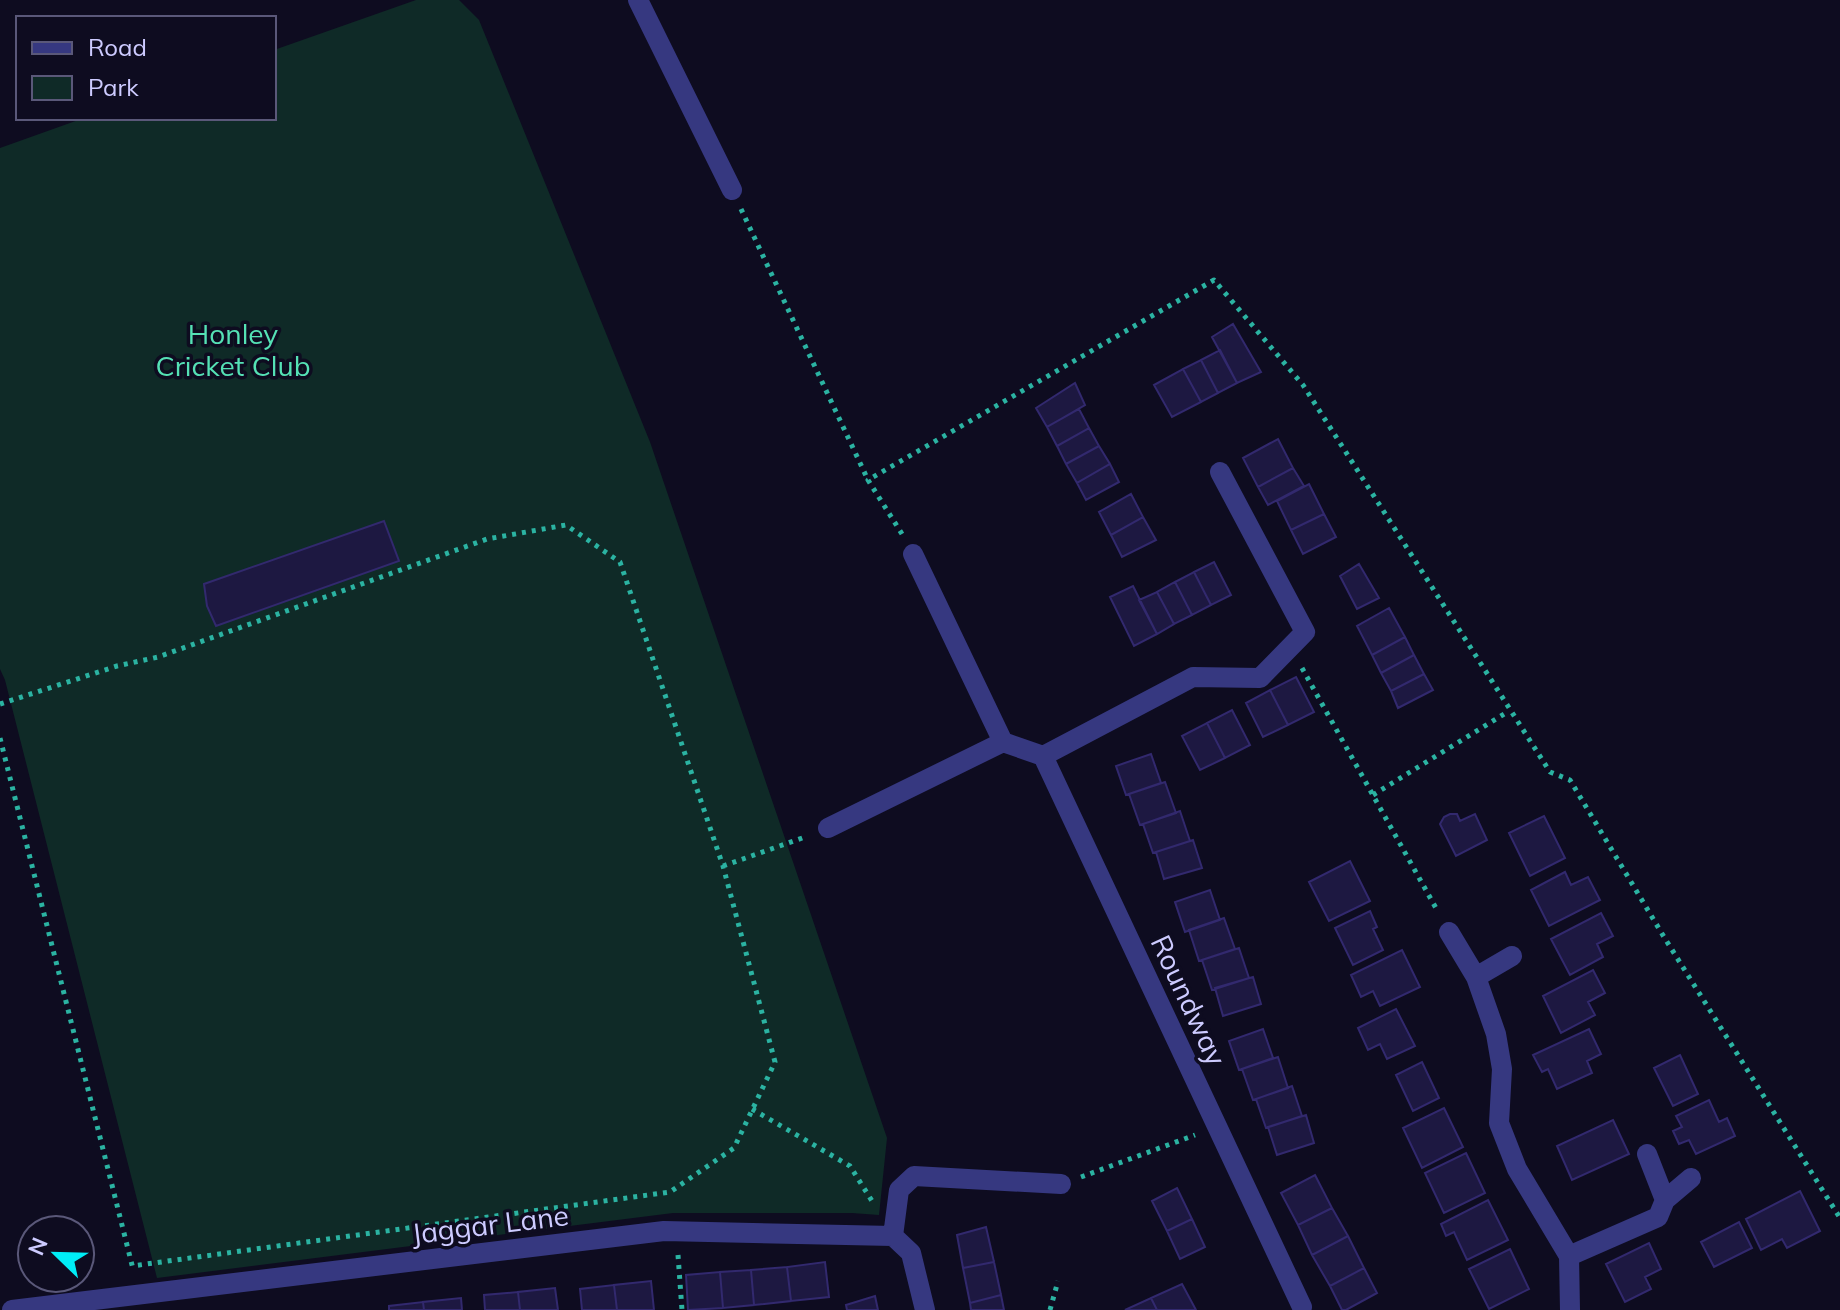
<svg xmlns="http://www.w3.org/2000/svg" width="1840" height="1310" font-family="Mulish,sans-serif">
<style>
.green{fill:#0f2a27;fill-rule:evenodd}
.building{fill:#1d1841;stroke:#32296e;stroke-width:2}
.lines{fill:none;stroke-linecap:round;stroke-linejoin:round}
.path{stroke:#2bb3a2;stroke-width:5;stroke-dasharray:4 6;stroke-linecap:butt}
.minor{stroke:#363880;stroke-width:20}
.labels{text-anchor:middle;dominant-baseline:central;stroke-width:7;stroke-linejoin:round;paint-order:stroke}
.park-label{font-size:28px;fill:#55e1b5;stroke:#0e0c20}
.street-label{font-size:28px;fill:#cdcbff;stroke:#0e0c20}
</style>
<rect width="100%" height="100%" fill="#0e0c20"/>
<path class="green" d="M416,0h43l20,20 171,422 237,696 -8,77 -27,-2h-179l-516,65 -152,-598 -5,-11v-521l84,-30h190v-68zM399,561l-182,65 -9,-20z"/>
<path class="building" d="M1233,324l28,48 -24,11 -25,-46z
M1220,350l17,33 -19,10 -17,-33z
M1201,360l17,33 -17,9 -18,-33z
M1183,369l18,33 -29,15 -18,-32z
M1075,383l10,22 -38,22 -11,-19z
M1079,409l10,19 -32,18 -10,-19z
M1089,428l10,18 -33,18 -9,-18z
M1278,439l15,29 -35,19 -15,-29z
M1099,446l11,18 -33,19 -11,-19z
M1110,464l9,18 -33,18 -9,-17z
M1293,468l11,18 -36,19 -10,-18z
M1309,484l15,30 -33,16 -14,-29z
M1131,494l12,23 -32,18 -12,-23z
M1324,514l12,23 -33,17 -12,-24z
M1143,517l13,23 -34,17 -11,-22z
M384,521l15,40 -183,65 -9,-20 -3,-22z
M1214,562l17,33 -20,10 -17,-33z
M1359,564l20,34 -22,11 -17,-33z
M1194,572l17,33 -19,10 -17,-33z
M1175,582l17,33 -18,9 -17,-32z
M1133,586l24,48 -23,12 -24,-49z
M1157,592l17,32 -17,10 -18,-34z
M1389,608l16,29 -33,18 -15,-29z
M1405,637l9,18 -33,18 -9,-18z
M1414,655l10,19 -33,17 -10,-18z
M1424,674l9,16 -35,18 -7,-17z
M1296,677l18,35 -26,13 -18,-35z
M1270,690l18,35 -25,12 -17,-34z
M1232,710l18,35 -25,13 -18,-35z
M1207,723l18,35 -25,12 -18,-34z
M1151,754l10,29 -35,12 -10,-29z
M1165,782l11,31 -36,12 -11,-31z
M1180,811l10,30 -37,12 -10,-29z
M1450,814h7l3,7 15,-7 12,26 -31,16 -16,-32 4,-7z
M1544,816l21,42 -35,18 -21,-43z
M1193,840l9,28 -38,11 -8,-27z
M1350,861l20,40 -41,20 -20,-39z
M1565,872l6,13 17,-8 12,23 -51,26 -18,-36z
M1210,890l10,30 -35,12 -10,-30z
M1370,911l7,16 -4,2 10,21 -30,15 -18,-37z
M1601,913l12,23 -16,8 6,13 -33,18 -19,-36z
M1224,918l11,31 -36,12 -10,-31z
M1239,948l10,30 -37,12 -10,-30z
M1402,950l18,37 -40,19 -7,-15 -12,6 -10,-22z
M1593,970l12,23 -17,9 7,13 -34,18 -18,-37z
M1253,977l8,27 -38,12 -8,-28z
M1396,1009l19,37 -28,13 -7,-15 -12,6 -10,-22z
M1263,1029l10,29 -34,12 -10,-29z
M1589,1029l12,25 -14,7 5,12 -35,16 -9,-20 -6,3 -9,-17z
M1680,1055l18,39 -25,12 -19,-38z
M1278,1057l10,31 -35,12 -11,-31z
M1422,1062l17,36 -26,13 -17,-36z
M1292,1086l10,30 -36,12 -10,-29z
M1709,1100l10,22 8,-4 8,18 -39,18 -7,-14 -10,4 -6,-13 9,-4 -6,-11z
M1444,1108l19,39 -41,21 -19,-40z
M1306,1115l8,28 -37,12 -9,-28z
M1613,1120l16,34 -57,26 -15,-34z
M1466,1153l19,40 -41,20 -19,-40z
M1315,1175l17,33 -34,17 -17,-32z
M1177,1188l15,31 -25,12 -15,-30z
M1800,1191l20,40 -33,17 -5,-9 -21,11 -15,-31z
M1488,1200l20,40 -41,20 -13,-28 -8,4 -5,-12z
M1332,1208l16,28 -36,19 -14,-30z
M1192,1219l13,28 -25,12 -13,-28z
M1739,1222l13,26 -38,19 -13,-25z
M986,1227l8,35 -31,6 -6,-33z
M1348,1236l16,32 -34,18 -18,-31z
M1649,1243l12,26 -16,8 6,12 -26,13 -19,-38z
M1510,1249l19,40 -40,20 -20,-40z
M825,1262l4,35 -38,4 -4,-34z
M994,1262l7,33 -31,8 -7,-35z
M787,1267l4,34 -37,4 -3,-35z
M1364,1268l13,25 -31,17h-4l-12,-24z
M751,1270l3,35 -31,3 -3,-36z
M720,1272l3,36 -35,2 -2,-35z
M651,1281l3,29h-37l-3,-25z
M1182,1284l14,26h-39l-6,-12z
M614,1285l3,25h-35l-2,-21z
M555,1288l3,22h-38l-2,-18z
M518,1292l2,18h-35l-1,-15z
M1001,1295l3,15h-33l-1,-7z
M875,1296l3,14h-31l-1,-5z
M461,1298l1,12h-38l-1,-8z
M1151,1298l6,12h-32z
M423,1302l1,8h-35v-4z"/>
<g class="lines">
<path class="path" d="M741,209l127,271
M902,534l-34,-54 346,-200 89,105 247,387 20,8 94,157 176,281
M1302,668l135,242
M0,704l117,-38 41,-9 329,-118 79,-14 54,37 103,304 52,196 -41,86 -64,44 -538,74
M0,738l133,531
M1373,795l136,-84
M723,866l82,-29
M752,1109l98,57 22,35
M1081,1177l114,-42
M678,1255l4,55
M1050,1310l8,-29"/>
<path class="minor" d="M638,0l94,190
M913,554l90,188
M1043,756l150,-79 67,1 45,-46 -85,-160
M828,828l175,-86 40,14 259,551
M1449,932l27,45 20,57 6,35 -3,54 18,46 52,87 1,54
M1476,977l36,-21
M1665,1200l26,-22
M893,1236l6,-46 15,-14 147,8
M1569,1256l89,-39 7,-17 -18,-46
M12,1310l652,-79 229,5 18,17 14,57"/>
</g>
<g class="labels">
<g class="park-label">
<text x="233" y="333">Honley<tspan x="233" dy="32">Cricket Club</tspan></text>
</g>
<g class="street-label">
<text transform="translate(1189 1000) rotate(65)">Roundway</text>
<text transform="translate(490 1224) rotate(-7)">Jaggar Lane</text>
</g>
</g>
<rect x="16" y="16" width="260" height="104" fill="#0e0c20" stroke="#5a5879" stroke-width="2"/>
<rect x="32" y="42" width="40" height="12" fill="#363880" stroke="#5a5879" stroke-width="2"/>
<text x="88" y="56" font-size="24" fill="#cdcbff">Road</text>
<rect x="32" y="76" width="40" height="24" fill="#0f2a27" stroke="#5a5879" stroke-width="2"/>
<text x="88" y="96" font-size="24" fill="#cdcbff">Park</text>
<g transform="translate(56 1254) rotate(293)"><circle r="38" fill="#0e0c20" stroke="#5a5879" stroke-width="2"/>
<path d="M0-6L14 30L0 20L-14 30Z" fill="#00edf6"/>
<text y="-12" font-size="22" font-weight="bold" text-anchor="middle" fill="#cdcbff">N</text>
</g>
</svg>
